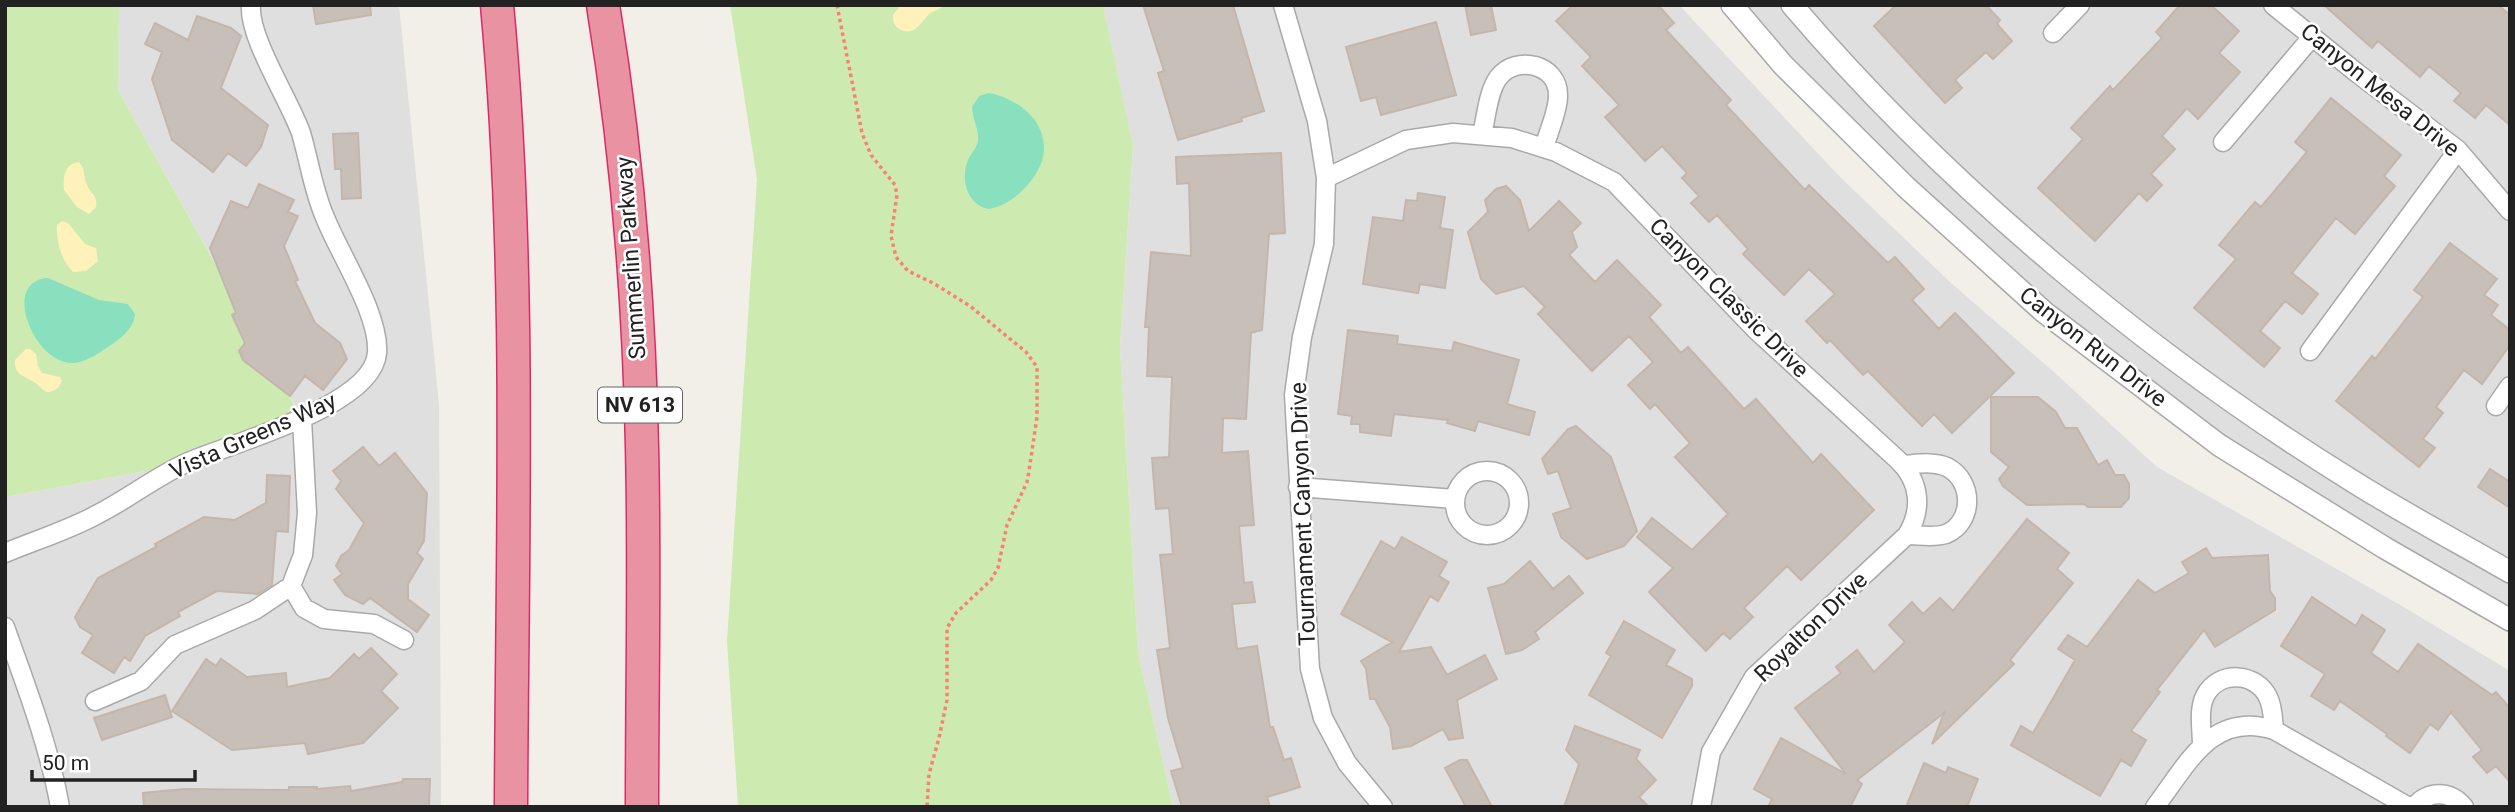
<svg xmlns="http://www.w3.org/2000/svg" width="2515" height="812" font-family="Roboto,sans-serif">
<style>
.residential{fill:#e0dfdf}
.grass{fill:#cdebb0}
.sand{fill:#fff1ba}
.pitch{fill:#88e0be}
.building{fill:#c7bfb8;stroke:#c4b6ab;stroke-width:2}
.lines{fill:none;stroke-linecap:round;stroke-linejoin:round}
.minor-casing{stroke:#a9a9a9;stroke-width:21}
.tertiary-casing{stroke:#a9a9a9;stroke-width:24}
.motorway-casing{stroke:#dc2a67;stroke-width:35}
.path{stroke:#fa8072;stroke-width:3.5;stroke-dasharray:3.5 3.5;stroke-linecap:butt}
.minor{stroke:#fff;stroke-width:18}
.tertiary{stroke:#fff;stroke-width:21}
.motorway{stroke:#e892a2;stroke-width:32}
.labels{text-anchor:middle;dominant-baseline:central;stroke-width:5;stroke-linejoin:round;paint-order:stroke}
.shield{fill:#fff;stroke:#646464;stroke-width:2}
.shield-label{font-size:21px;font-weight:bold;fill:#222}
.street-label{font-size:23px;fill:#222;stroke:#fff}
</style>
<rect width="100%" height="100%" fill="#f2efe9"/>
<path class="residential" d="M119,5h280l40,400 2,402h-436v-310l179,-33 118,-46 -184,-328z
M1103,5h576l161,172 111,106 103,89 103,95 245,139 108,65v136h-1337l-35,-154 -18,-305 13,-201z
M1738,5h772v615l-125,-72 -341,-236z"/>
<path class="grass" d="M5,5h114l-1,85 184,329 -118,45 -179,33z
M730,5h373l30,141 -13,202 18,305 35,154h-435l-11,-165 30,-463z"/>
<path class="sand" d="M901,5h43c-4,5 -10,5 -15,9 -8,8 -14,22 -28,16 -7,-4 -8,-8 -8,-15z
M79,162c7,8 4,15 8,23 4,10 11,10 9,22l-7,7 -12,-7 -13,-17c-1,-13 0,-26 15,-28z
M62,221l6,2 17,21 11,4 2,13 -12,10 -13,1c-12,-12 -17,-31 -16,-47z
M26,349h4l6,5 2,12 4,7 18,4 2,4 -4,7c-3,2 -7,4 -11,4 -6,-2 -9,-9 -15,-11 -10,-6 -18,-7 -17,-21z"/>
<path class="pitch" d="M989,93c27,5 54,25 55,54 1,27 -31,59 -55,62 -22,-4 -29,-30 -21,-49 3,-7 10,-13 10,-20 1,-11 -6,-22 -6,-33l7,-11z
M48,278l51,22 29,4 7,10c-1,15 -15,25 -27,33 -9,6 -22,15 -34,16 -40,2 -74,-82 -26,-85z"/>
<path class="building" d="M313,5h57l1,10 -55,9z
M1143,5h90l31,106 -23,7 1,3 -64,19 -20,-67 6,-2z
M1465,5h26l5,25 -25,5z
M1573,5h85l16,18 -8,7 65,70 -5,5 79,85 4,-5 79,78 7,-6 29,32 -12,11 27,29 16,-16 59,60 -62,60 -18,-19 -12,12 -54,-55 -5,4 -33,-35 -3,3 -21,-22 29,-27 -26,-25 -25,26 -41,-41 5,-5 -31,-34 -8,7 -18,-19 8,-7 -17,-18 5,-5 -25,-27 -17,15 -40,-44 14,-12 -37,-39 9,-9 -35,-36z
M1896,5h90l14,15 -3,4 15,17 -19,18 -7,-7 -31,28 7,8 -17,15 -71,-77z
M2180,5h31l28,26 -20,22 21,19 -42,47 -11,-11 -25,28 13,13 -24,25 11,11 -15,16 -8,-8 -44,48 -57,-53 45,-49 -12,-11 39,-42 3,4 49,-52 -6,-6z
M2324,5h174l12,10v110l-24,-20 -11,13 -21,-17 7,-8 -32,-27 -9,11 -42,-36 -6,7z
M197,16l34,12 10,8 -20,52 47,37 -7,22 -15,19 -18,-13 -15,19 -41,-32 -20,-61 10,-27 -17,-8 10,-21 33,17z
M1436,22l20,73 -75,20 -5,-18 -15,4 -15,-54z
M2331,98l70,57 -17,21 11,10 -40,48 -19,-16 -44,55 26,21 -16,20 -17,-13 -25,30 20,17 -16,19 -70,-59 42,-49 -17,-14 36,-43 6,5 46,-55 -12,-10z
M358,133l3,65 -19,1 -1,-30h-6l-2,-35z
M1281,153l4,80 -16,1 -7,96 -11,3 -5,86 -23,-1 -1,35 26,-2 6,74 -15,1 5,57 8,-1 3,20 -23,2 5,45 20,-3 13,81h3l11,33 7,-2 9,29 -33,10 3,10h-88l-11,-36 12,-3 -15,-50 -11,-68 13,-2 -10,-93 13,-1 -4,-46 -13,1 -4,-51 17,-1 3,-80 -25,-1 2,-49h-4l6,-75 40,4 -2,-73 -12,1 -1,-27z
M259,184l35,16 -6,12 10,4 -14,30 14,34 -3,1 20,42 25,20 7,16 -24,31 -18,-14 -15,20 -47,-36 -4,-9 6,-8 -13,-28 4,-2 -26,-65 21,-47 17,7z
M1506,186l14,14 9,31 30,-30 22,22 -9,9 5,15 -8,8 26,27 22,-22 44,45 -12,12 32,36 7,-6 56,62 12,-10 57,64 8,-9 53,56 -73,70 -14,-14 -43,42 9,9 -23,22 -7,-6 -17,18 -57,-59 24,-24 -36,-31 15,-19 40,32 36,-36 -53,-57 15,-14 -35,-39 -5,5 -22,-24 25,-23 -24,-26 -37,35 -54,-57 7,-7 -21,-21 -28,8 -15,-15 -13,-47 20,-20 -3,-12 11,-11z
M1418,193l27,4 -5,31 13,2 -8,58 -25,-4 -2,9 -55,-9 10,-67 30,4 3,-21 11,1z
M2450,243l47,36 -13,16 14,10 -7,10 19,15v15l-28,39 -18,-14 -28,37 7,6 -20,26 12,9 -16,19 -83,-66 36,-45 3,3 48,-62 -9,-7z
M1348,330l50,6 -1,8 55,7 2,-9 65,18 -12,44 28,8 -6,23 -51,-14 -3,10 -28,-8 1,-3 -54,-6 -3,22 -31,-4v-8h-9l1,-8 -14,-2z
M1991,397h47l18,15 9,16h12l21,37 9,-5 8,15h9l5,9v14l-8,9h-33l-4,-3 -57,1 -24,-19 -4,-7 10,-12 -18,-15z
M1576,426l35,31 26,74 -13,15 -37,13 -26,-22 -8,-23 18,-6 -13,-37 -10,3 -6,-15 26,-30z
M363,447l16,19 16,-13 32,40 -3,48 -7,12 6,6 -15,25v15l21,16 -12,17 -47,-34 -7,6 -18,-9 -11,-15 8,-6 -6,-8 5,-10 8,-6 15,-27 -28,-34 5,-8 -8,-10z
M2490,469l20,13v26l-32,-21z
M267,475l23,1 -2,56 -12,-1 -4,54 -14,9 -41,-3 -39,21 2,4 -35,20 -15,25 -6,-4 -10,16 -32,-20 11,-18 -13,-8 -5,-10 23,-39 58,-31 -1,-3 49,-27 31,3 31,-17z
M2027,519l42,34 -12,16 16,14 -63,77 4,4 -82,80 12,-31 -87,67 5,4 -12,23h-82l4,-8 -18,-10 27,-51 65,36 -51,-66 46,-35 -5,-6 21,-17 17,22 31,-30 -16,-17 23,-23 11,12 17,-16 13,13z
M1402,537l45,25 -8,14 10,6 -11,19 -8,-5 -31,56 32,-5 16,28 38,-20 12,24 -40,21 6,38 -14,2 -6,-11 -32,17 -18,3 -3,-22 -15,-28h-5l-4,-30 -5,-8 31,-19 -51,-28 40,-73 14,8z
M2206,548l6,10 56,-3 2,36 5,7v12l-60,37 -11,-17 -47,60 3,2 -29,39 15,9 -15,26 -10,-6 -21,36 -89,-51 10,-19 12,7 42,-73 -17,-11 10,-14 19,12 51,-67 17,13 34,-20 -7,-11z
M1530,561l23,28 16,-13 14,17 -48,39 4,7 -17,11 -16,4 -18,-66 16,-4z
M2312,597l44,29 6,-11 23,15 -14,23 27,19 20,-28 74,51 4,-3 14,16v74l-14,-16 -9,7 -14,-16 9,-7 -31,-38 -13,18 -8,-6 -20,29 -24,-17 1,-2 -47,-33 -6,9 -23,-14 14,-22 -44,-28z
M1624,621l51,29 -9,15 26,14v7l-30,52 -73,-43 22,-39 -5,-3z
M371,648l26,26 -16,17 17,17 -35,35 -55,11 -3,-11 -73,7 -60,-39 34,-52 10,7 5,-7 26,18 39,-4 1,14 43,-9 24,-24 5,5z
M165,695l7,22 -70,23 -8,-22z
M1575,726l65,24 -4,9 20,21 -17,17 10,10h-85l15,-43 -13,-14z
M1460,760h7l25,47h-26l-21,-39z
M1924,763l22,10 2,-6 30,12 -11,28h-61z
M403,779h27l-1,28h-285l-1,-14 41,-4 105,1v-3h28v2l33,-3 1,5 51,-9z"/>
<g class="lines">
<g class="minor-casing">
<path id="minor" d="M1283,5l34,116 9,57 -2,66 -22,93 -8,58 16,274 13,49 24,45 36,44
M2273,5l84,68 101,77 52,61
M2053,33l27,-28
M1482,135c4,-17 6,-43 16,-57 18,-24 61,-14 60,18 0,16 -10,36 -14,52
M2223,142l89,-105
M1326,178l80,-38 47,-7 59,5 44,14 58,30 142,148 142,130c22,21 25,49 9,75l-153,142 -43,75 -10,55
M2310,351l148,-201
M2496,406l14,-20
M1903,465c14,-1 31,-4 44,2 27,14 27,55 -1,67 -11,4 -27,1 -39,1
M1455 503a32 32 0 1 1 64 0a32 32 0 1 1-64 0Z
M1298,487l157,12
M5,553c31,-13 64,-23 93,-39 30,-15 57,-37 88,-51 42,-19 187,-56 191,-110 3,-39 -39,-101 -53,-138 -11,-26 -15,-55 -23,-82 -11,-32 -53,-96 -50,-128
M291,586l13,22 20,11 50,5 30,16
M5,627c21,59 44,118 55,180
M95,701l46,-20 34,-36 80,-35 36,-24 12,-31 4,-42 -5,-94
M2202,745c0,-15 -4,-35 3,-49 13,-26 51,-24 63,1 5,10 5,22 6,33
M2155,807c32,-42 57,-97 119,-77l135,77
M2414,807c14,-17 36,-17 50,0"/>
</g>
<g class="tertiary-casing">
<path id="tertiary" d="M1732,5l51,60 123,122 138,125 175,133 166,103 125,72
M1792,5c156,183 358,351 562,477 51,32 104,60 156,90"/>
</g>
<g class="motorway-casing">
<path id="motorway" d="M497,5c25,266 15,535 14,802
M603,5c24,146 36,295 39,442 3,120 0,240 0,360"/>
</g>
<path class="path" d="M837,5l25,128 9,22 24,30 2,10 -6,41 5,21 12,14 25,12 37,23 56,46 11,15v50l-8,54 -2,11 -20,43 -9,43 -7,12 -35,33 -9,15v72l-8,38 -10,36 -2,33"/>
<use href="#minor" class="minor"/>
<use href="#tertiary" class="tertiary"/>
<use href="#motorway" class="motorway"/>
</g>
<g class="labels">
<rect class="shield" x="598" y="387.5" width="84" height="35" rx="5"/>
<g class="shield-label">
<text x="640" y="405">NV 613</text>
</g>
<g class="street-label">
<text transform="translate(2380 90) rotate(39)">Canyon Mesa Drive</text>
<text transform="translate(631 258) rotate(-94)">Summerlin Parkway</text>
<text transform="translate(1729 298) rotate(45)">Canyon Classic Drive</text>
<text transform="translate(2093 347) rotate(38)">Canyon Run Drive</text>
<text transform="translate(253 436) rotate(-24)">Vista Greens Way</text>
<text transform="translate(1303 514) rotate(-92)">Tournament Canyon Drive</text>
<text transform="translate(1811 627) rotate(-44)">Royalton Drive</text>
</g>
</g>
<rect width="2515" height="812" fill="none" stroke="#222222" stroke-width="14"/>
<path d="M32 770v10h163v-10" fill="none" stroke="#222222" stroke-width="3.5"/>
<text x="42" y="770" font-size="21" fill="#222222" stroke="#ffffff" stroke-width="5" paint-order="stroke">50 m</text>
</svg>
